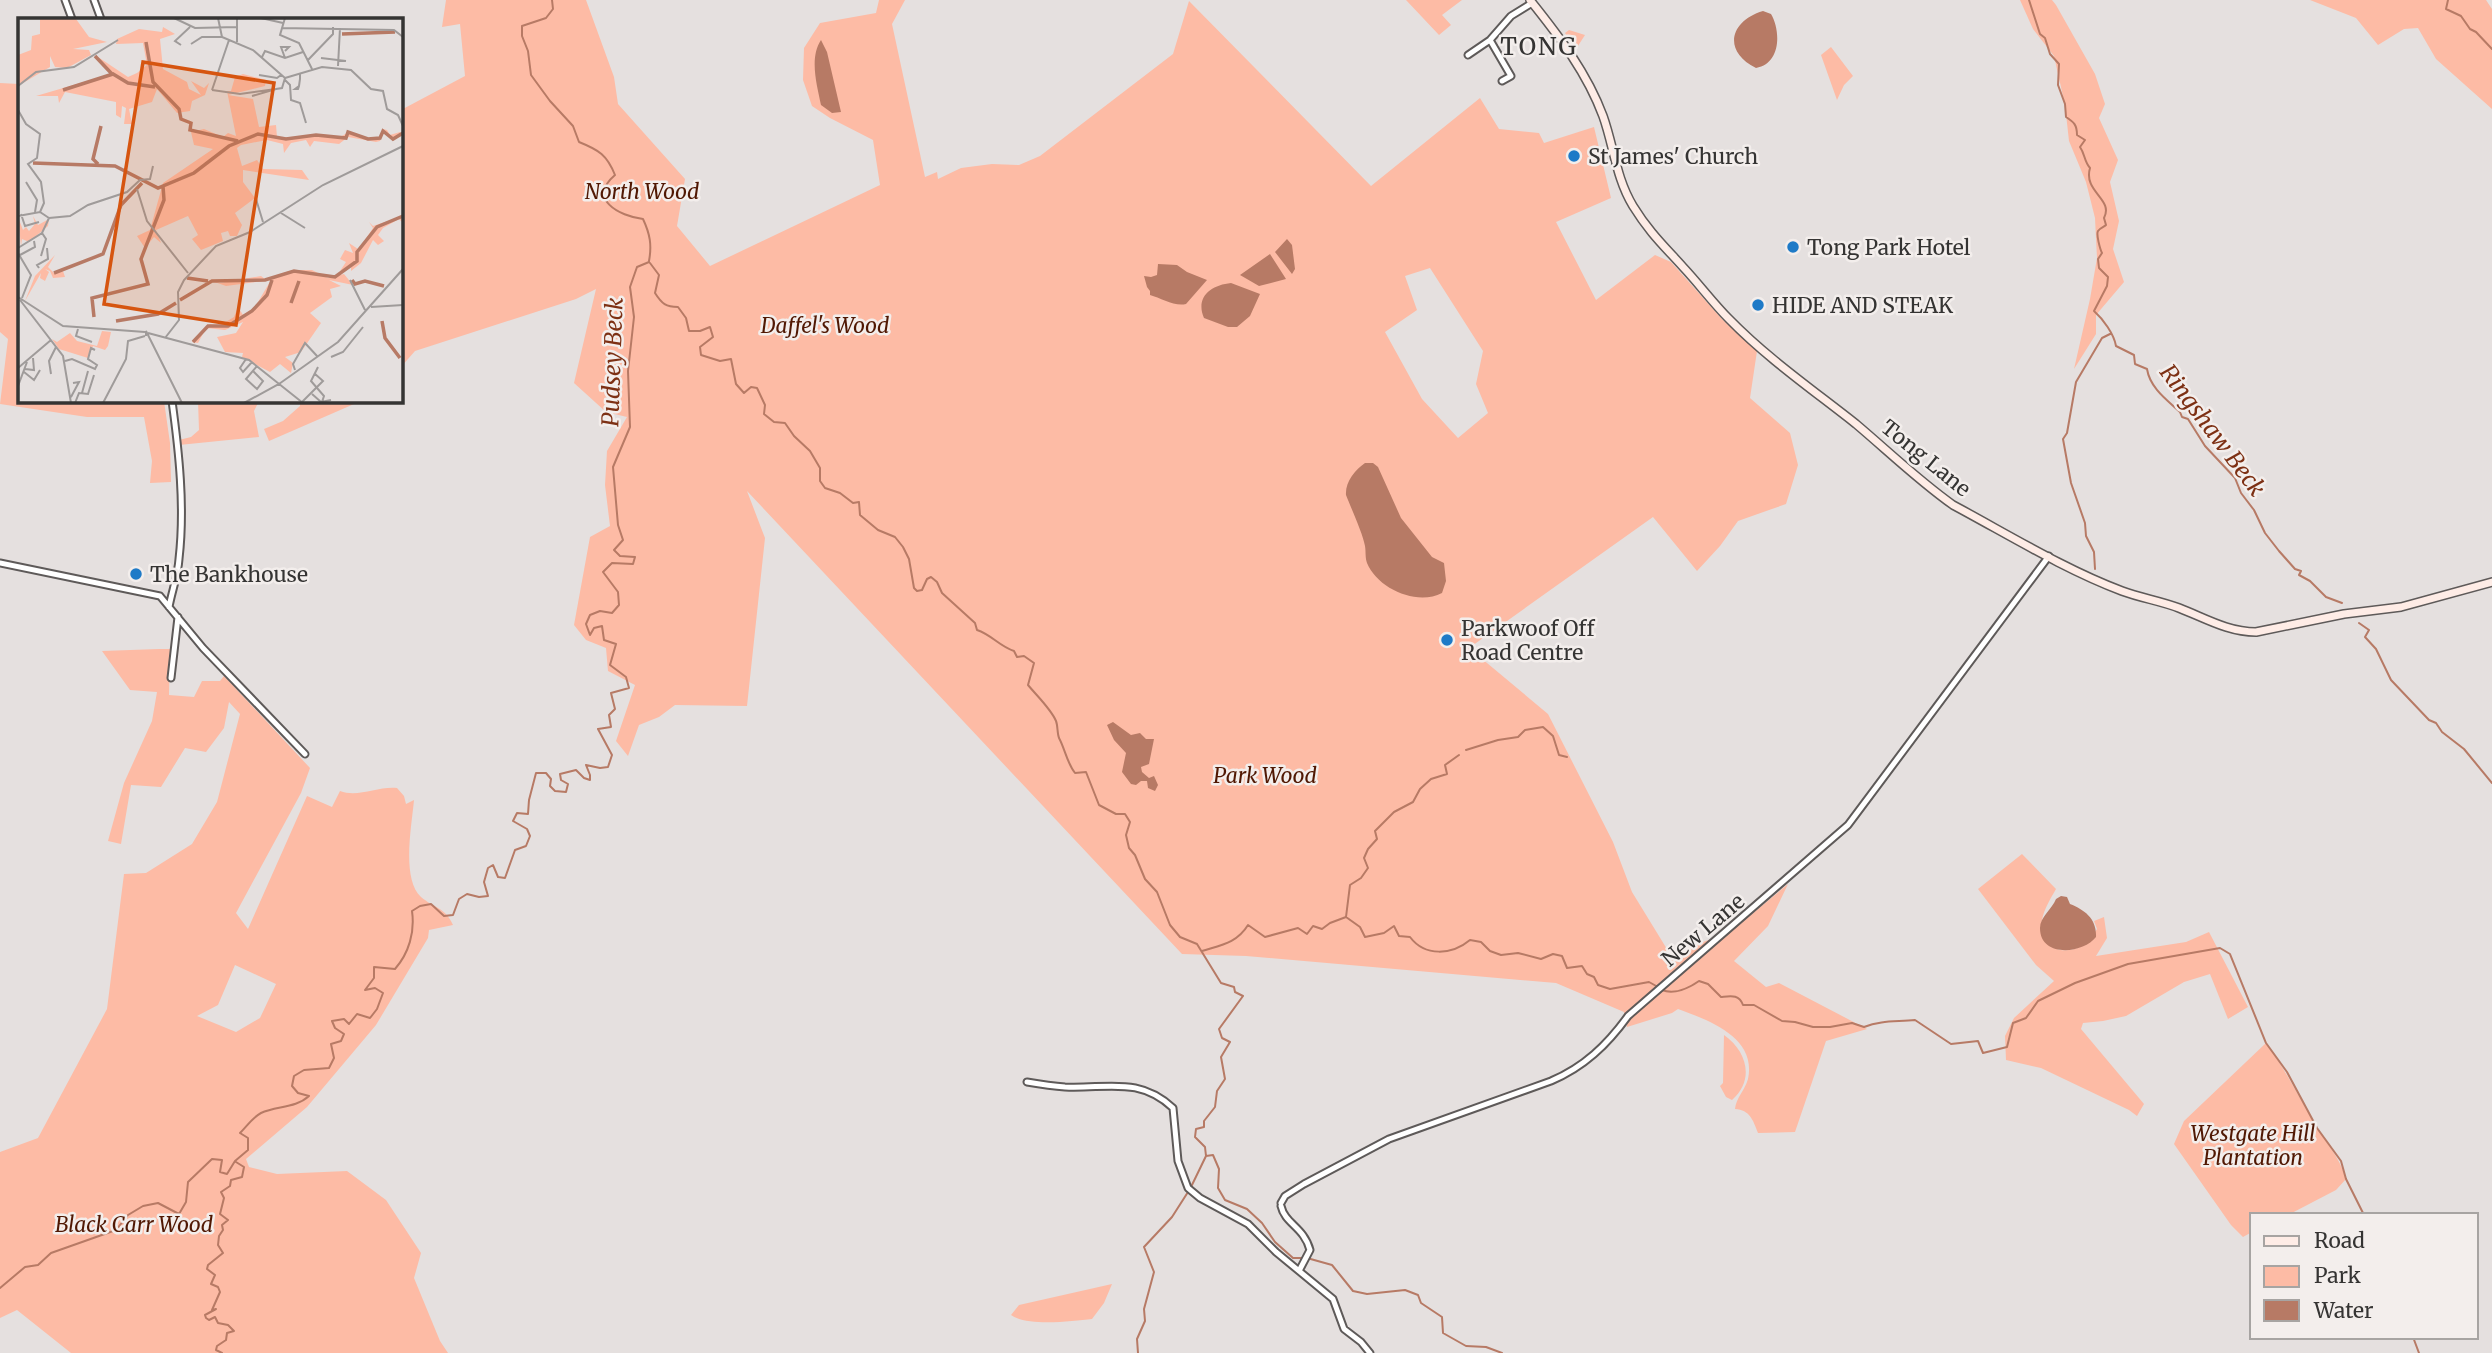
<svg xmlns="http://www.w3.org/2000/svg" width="2492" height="1353" font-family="Merriweather,serif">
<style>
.green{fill:#fdbba5;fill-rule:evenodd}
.water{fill:#b77a65}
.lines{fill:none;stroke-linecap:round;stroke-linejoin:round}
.stream{stroke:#b77a65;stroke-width:2}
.street-casing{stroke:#5e5a59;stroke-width:9}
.secondary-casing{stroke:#5e5a59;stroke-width:10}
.street{stroke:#fff;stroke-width:5}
.secondary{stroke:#feece6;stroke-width:7}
.poi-dot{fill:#1e7ac7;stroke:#f3eeec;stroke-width:2.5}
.labels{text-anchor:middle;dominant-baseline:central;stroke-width:5;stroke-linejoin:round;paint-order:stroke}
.poi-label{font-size:21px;fill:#353433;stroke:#f3eeec;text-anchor:start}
.park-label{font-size:21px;font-style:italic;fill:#511803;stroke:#f3eeec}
.street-label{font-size:21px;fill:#353433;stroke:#f3eeec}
.water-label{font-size:23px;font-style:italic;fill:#7d3014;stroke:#f3eeec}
.quarter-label{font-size:24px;letter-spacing:2px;fill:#353433;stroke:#f3eeec}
.inset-river{fill:none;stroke:#b77a65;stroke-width:3.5}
.inset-road{fill:none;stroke:#9f9b9a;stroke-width:2}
.view{fill:#d65510;fill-opacity:0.15;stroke:#d65510;stroke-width:3.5}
.inset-edge{fill:none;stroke:#353433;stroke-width:3.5}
</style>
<rect width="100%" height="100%" fill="#e5e0df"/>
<path class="green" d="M446,0h140l28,77 4,27 67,75 -8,47 33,40 170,-81 -7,-45 -43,-22 -18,-12 -9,-26 1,-32 16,-25 56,-10 3,-13h26l-13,24 33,153 12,-5 1,7 23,-11 31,-4 27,1 21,-9 133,-102 16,-53 182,185 109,-88 19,31 40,4 5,10 50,-16 17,71 -55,24 40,78 59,-45 16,7 51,57 35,32 -7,47 40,35 8,32 -12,39 -48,17 -18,25 -23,25 -44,-54 -184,131 79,66 65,128 19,50 38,62 44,-16 4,4 70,-58 -20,42 -34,35 32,26 13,-4 88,46 -41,12 -31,91 -37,1c-5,-13 -8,-23 -23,-24 1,-11 10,-19 13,-30 9,-42 -40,-59 -70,-70l-6,4 -45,14 -3,-15 -68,-29 -310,-27 -64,-2 -435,-463 18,47 -18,168 -72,-1 -16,12 -20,8 -11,31 -12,-15 19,-56 -27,-14 -2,-23 -20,-8 -12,-15 16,-88 20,-11 -5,-41 2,-34 20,-34 -21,-5 -32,-29 22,-94 -20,10 -161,52 -14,16v-257l64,-34 -5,-52 -18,3zM1430,268l53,83 -7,33 12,29 -30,25 -36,-39 -37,-67 32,-22 -12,-34z
M1406,0h56l-20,15 9,10 -12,10z
M2020,0h32l4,5 39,69 10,30 -6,14 19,42 -8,22 9,39 -6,28 11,33 -28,33v19l-22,35 16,-70 7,-41 -2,-40 -9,-36 -17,-41 -4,-36 -11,-49 -21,-27z
M2310,0h176l6,9v100l-56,-50 -18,-31 -14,1 -26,16 -22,-27z
M1569,30l16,5 -9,14 -11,-16z
M1831,47l22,29 -9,9 -7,15 -16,-45z
M0,83l19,1v317h145l6,42 1,39 -21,1 2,-22 -8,-44h-57l-87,-13 8,-65 -8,-7z
M198,401h61l-5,10 5,26 -80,8v-5l12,-3 8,-7z
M300,401h61l-92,40 -5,-12 19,-8 17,-15z
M159,649h11l-1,46 25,2 8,-16h18l4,-5 86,92 -9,25 -65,120 12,16 59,-133 25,11 8,-16c18,7 38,-5 57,-3l7,8 2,8 8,-4c-2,24 -13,79 7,97 13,11 24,10 32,28l-24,5 -1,8 -52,87 -69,82 -61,52 3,8 28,7 70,-3 39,29 35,53 -7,25 26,63 8,12h-377l-54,-43 -17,8v-166l38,-14 69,-129 17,-135 22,-1 46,-29 25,-42 23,-88 -11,-12 -5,26 -18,24 -21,-4 -24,39 -30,-2 -10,59 -13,-3 16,-58 28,-62 5,-29 -27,-2 -28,-39zM235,965l41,19 -16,34 -24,14 -39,-16 21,-11z
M2022,854l34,35c-5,9 -12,20 -14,31 -5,26 19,37 40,26 6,-2 11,-11 15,-17l-3,-8 10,-4 3,21 -11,18 90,-14 23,-10 39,75 -20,12 -18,-45 -26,8 -58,34 -23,5 -20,2 -2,6 63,75 -7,12 -8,-6 -88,-42 -35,-8 -1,-24 9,-18 40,-37 -18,-16 -58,-76z
M1724,1035c23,16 31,45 8,65l-6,-3 -6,-11 3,-3z
M2266,1043c18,25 30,48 45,75 12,21 28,37 35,61l-10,11 -48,25h-36v17l-9,5 -12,-12 -57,-81 10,-23z
M1112,1284l-8,19 -12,16c-20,2 -64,8 -81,-4l8,-10z"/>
<path class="water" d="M1763,11l8,3c10,17 10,50 -15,54 -34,-17 -26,-47 7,-57z
M821,40l6,12 14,60 -9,1 -11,-8c-4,-20 -12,-47 0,-65z
M1287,239l5,6 3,24 -3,5 -17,-22z
M1270,254l16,25 -27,7 -19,-11z
M1158,264l19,1 10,7 20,8 -21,24c-11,3 -25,-6 -36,-9v-4l-3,-4 -3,-11 7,1 6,-2z
M1231,283l29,11 -10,22 -13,11h-9l-24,-9c-9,-21 7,-33 27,-35z
M1365,463h8l5,4 23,51 31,39 12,6 2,18 -4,12c-25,13 -64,-4 -75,-30 -2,-6 -1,-11 -2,-17 -2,-12 -14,-38 -19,-51 -1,-13 9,-25 19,-32z
M1113,722l18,13 9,-2 6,6h8l-5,25 -8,3 1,5 7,6 5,-2 4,9 -3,6 -7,-3 -1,-7h-6l-5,4 -5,-1 -9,-12 4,-19 -12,-13 -7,-15z
M2061,896l6,1 3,7c15,6 27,15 26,33 -13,17 -56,21 -56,-9 0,-11 12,-19 16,-29z"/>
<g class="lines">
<path class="stream" d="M552,0l1,9 -7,9 -24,8v10l6,15 3,24 19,26 23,25 6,16c20,8 28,13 36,33 -28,24 4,41 28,44 7,15 9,26 6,42
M2029,0l11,34 5,4 5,16 9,10 -1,21 7,19 1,13c8,5 11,8 11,18l8,5 -5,7c5,7 4,14 10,21 -7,24 24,31 14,50l2,7c-2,2 -6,3 -8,6 -2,3 2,18 4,22l-4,6 1,9 9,9 -1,9 -13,25c9,8 20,23 22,35l18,9 1,9 12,5c3,19 20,31 33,43l2,5 6,2 17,27 30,32 6,15 13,17 11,23 14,18 16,18 6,2 -2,4 11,6 16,16 16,6
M2448,0l-2,9 15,7 9,13 6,3 16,17
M650,263l9,12 -4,18c7,11 11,14 23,14l8,11 3,13h11l10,-4 3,10 -13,10 1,8 19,6 11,-2 5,25 8,9 7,-6 6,1 8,17 -1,9 10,8 11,1 9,13 16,15 10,17v13l5,7 15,5 13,10 6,-1 1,13 18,15 17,7 8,10 6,12 5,29 3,3 5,-1 5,-11 4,-2 6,5 5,11 33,30 2,7c15,5 22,16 37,21l3,6 7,-1 10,7 -6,22c9,11 23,24 28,36 2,5 1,12 3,17 6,11 8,25 16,35l11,-1 13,33 17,9h9l5,8 -4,13 3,13 6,7 10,24 12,13 13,33 10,12 17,7 24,39 13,4 1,5 8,4 -24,33 3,9 8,4 -9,15 4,22 -8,12 -2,16 -11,14v6l-8,2 -1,8 10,10 1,9 -15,31
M2095,569l-1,-17 -8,-16 -1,-13 -14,-40 -8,-44 4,-6 9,-51 26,-44 8,-4
M2359,623l10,7 -4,7 11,12 15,31 38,40 7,3 6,9 22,17 28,34
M1466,750l32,-10 20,-3 7,-7 18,-3 10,9 6,19 8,2
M1346,917l4,-32 11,-7 7,-10 -4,-10 4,-9 9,-10 -2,-8 19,-19 19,-10 7,-13 11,-10 16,-5 -2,-9 14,-10
M1202,951c19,-6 35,-8 46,-26l17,12 33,-9 9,6 6,-8 9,3 8,-6 16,-6 14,10 5,10 19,-4 10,-7 5,10 11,1c15,20 42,18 60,3l11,2 9,9 11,4 17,-2 23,6 12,-5 9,2 5,12 15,-2 5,8 7,3 4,8 12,4 39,-7 9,5
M1662,990c12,5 27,-2 37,-9l9,3 13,13c10,-1 18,-3 22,8h11l28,16 13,1 18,5h17l22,-4 12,4c17,-7 33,-5 51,-7l36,24 27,-3 5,12 24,-6 6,-24 13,-5 12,-17 37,-18 53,-19 92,-16 10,6 36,89 21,29 30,56 24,33 5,18 18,36
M1206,1156l7,-1 6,14 -1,19 7,12 22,9 15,14 13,19 18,16h14l25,7 21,26 14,3 38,-4 13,5 3,8 21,14 1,16 23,13 20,1 16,6
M0,1288l25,-21 13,-2 13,-12 65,-23 12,-15 15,-9 15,-3 21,11 7,-12 2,-20 24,-23 10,1 -2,12 7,2 8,-13 13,-11v-12l-8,-5c7,-7 13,-16 21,-20 16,-7 35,-5 48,-17l-11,-3 -6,-7 2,-10 10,-6 25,-2 5,-10 -3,-14 10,-3 3,-7 -9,-6 -3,-7 12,-2 5,5 8,-10 13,4 7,-9 6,-16 -8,-5 -10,2 9,-12v-11l21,2c14,-16 20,-37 17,-58l8,-5 11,-2 13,12 9,-1 6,-16 8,-5 12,3 9,-1 -4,-14 4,-14 5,-3 5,12 7,1 10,-28 11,-4 4,-10 -3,-7 -14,-8 4,-8 11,1 1,-14 7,-27h10l5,6 -1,7 5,5 11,1 2,-8 -7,-4 -1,-6 16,-4 8,8 6,2v-5l-4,-10 14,3 8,-1 4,-12 -14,-26 13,-2 -2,-12 6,-6 -4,-16 18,-5 -3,-11 -16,-12 6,-21 -12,-4 -2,-14 -8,2 -4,7 -4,-11 4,-9 10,-4 12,2 7,-8 -1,-13 -15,-20 9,-9 21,1 2,-7 -15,-1 -6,-6 9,-10 -5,-15 -5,-58 17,-40 -2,-56 6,-54 -4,-30 7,-20 12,-5
M2413,1337l6,16
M222,1353l-6,-3 1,-4 9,-6 1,-7 7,-2 -6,-6 -10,-2 -3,-6 -6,3 -3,-2 -1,-3 11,-6 -4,1 8,-18 -2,-5 -7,-3 4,-9 -8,-6 1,-4 15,-12 -5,-8 1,-9 4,-6 -1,-5 6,-5 -8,-6 4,-16 -3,-6 9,-6 1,-6 11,-3 2,-10 -8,-5
M1138,1353l-1,-14 8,-18 -1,-12 10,-37 -10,-25 28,-30 16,-25"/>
<g class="street-casing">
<path id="street" d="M65,0l7,19
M94,0l7,19
M1490,40l21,36 -9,5
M1468,55l22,-15 21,-24 21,-13
M0,563l160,33 43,52 102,106
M169,607c3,-16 9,-32 10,-48 6,-52 0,-107 -7,-158
M171,678l7,-61
M1027,1082c12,2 25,4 38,5 42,2 74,-11 108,21l5,53 10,27 12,10 48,26 28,28 57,47 11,30 17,13 9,11
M1281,1203l4,-7 19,-12 85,-45 162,-58c33,-14 56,-36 77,-65l220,-191 201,-269
M1281,1206c4,18 23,21 29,44l-11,21"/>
</g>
<g class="secondary-casing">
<path id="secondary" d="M1530,0c29,36 57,73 73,116 11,31 13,62 30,90 16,26 31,40 50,61 16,17 30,36 46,52 38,39 84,71 127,105 32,27 63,57 97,81 56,30 111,64 169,86 19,7 39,10 57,17 26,10 49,24 77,24l88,-18 57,-7 91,-25"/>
</g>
<use href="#street" class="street"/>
<use href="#secondary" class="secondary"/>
</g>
<g class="poi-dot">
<circle cx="1574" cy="156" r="7"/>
<circle cx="1793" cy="247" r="7"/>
<circle cx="1758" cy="305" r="7"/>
<circle cx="136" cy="574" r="7"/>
<circle cx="1447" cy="640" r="7"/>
</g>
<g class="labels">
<g class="poi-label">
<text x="1588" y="156">St James' Church</text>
<text x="1807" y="247">Tong Park Hotel</text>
<text x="1772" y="305">HIDE AND STEAK</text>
<text x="150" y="574">The Bankhouse</text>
<text x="1461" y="628">Parkwoof Off<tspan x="1461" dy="24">Road Centre</tspan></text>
</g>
<g class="park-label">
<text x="642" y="191">North Wood</text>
<text x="825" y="325">Daffel's Wood</text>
<text x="1265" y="775">Park Wood</text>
<text x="2253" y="1133">Westgate Hill<tspan x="2253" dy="24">Plantation</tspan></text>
<text x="134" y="1224">Black Carr Wood</text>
</g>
<g class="street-label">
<text transform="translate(1926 458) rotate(39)">Tong Lane</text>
<text transform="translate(1703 930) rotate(-40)">New Lane</text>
</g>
<g class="water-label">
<text transform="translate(612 362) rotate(-88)">Pudsey Beck</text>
<text transform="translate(2213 430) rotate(53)">Ringshaw Beck</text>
</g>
<g class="quarter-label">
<text x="1539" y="46">TONG</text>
</g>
</g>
<g transform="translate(18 18)">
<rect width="385" height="385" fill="#e5e0df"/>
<path d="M22,0l36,1 13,18 18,5 -34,7 16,1 2,5 -24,13 -12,-1 -5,-11v11l-32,19v-31l13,-5 1,-14 8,-2zM145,9l12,7 -15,5 3,30 24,13 2,7 12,6 -10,-14 13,7 5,-5 -4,12 -13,6 -2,10 -13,2 -20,-24 -5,13 -23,7 3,15h-8l2,-16 -4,-2 -1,12 -5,-3v-13l-51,-10 -6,11 -1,-7h-22l75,-22 -16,-19 33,22 9,-4 10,-8 -4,-22 -27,1 1,-5 22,-10 23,3zM225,56l23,6 -1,6 -37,9 25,4 6,28 17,-2 1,12h63l9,-5 20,7 11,-2 3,-8 4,1 3,5 10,-3 2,3 -9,4 -10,-7 -3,9 -4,1 -28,-5 -9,7 -25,-3 -4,6 -4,-7 -15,3 -7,10 -1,-9 -16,-4 -26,5 -4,3 5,18 15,-6 6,9 39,1 7,10 -66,-10v12l12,16 -20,15 7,12 -5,11h-7l-2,-5 -7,2 2,8 -22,9 -9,-11 6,-4 -10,-19 -32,14 5,13 -7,-6 -9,11 -8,-12 13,-6 13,-47 50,-34 -19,-4 -3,-13 13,-3 19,8 5,-4 8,3 -9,-45h4l4,-14zM15,198l5,9 11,-6 -1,7 -19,16 -7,-3 -1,7 -3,-29 5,13 3,-3 3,4 6,-7zM385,198v7l-4,-4 -16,9 -5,7 6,6 -6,4 -5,-5 -12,23 -10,8v-6l-11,6 6,-9 -6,-3 5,-9 8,3 -4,-10 9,6 10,-8 -3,-1 8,-12 -4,-6 4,4zM37,237l-7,12 6,6 9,-2 2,6 -12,1 -3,-7 -5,-2 4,3 -4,9 -5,-3 1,-5 -16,28 10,-25zM275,252h19l16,8 16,-4 9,11 -24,-5 12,6 -11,3 2,8 -22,16 11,10 -20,29 -16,5 8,6 -2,10 -11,-9 -10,8 -28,-15 1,-4 -18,-1 -8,-15 19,-4 7,-11 -18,8 -19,-2 -8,15 -6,-1 18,-18 9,2 15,-9 4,-10 5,8 12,-8 16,-27 -45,6 -20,-7 14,4 41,-7 4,3zM84,313l9,1 -3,14 -3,4 -12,-4 -5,12 -29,-9 -7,-10 5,3 13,-9 7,8 20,5z" fill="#fdbba5"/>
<path class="inset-river" d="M324,16l53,-2M128,24l7,40 26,27 2,10 10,4 -1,7 48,11M77,38l17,18M45,72l50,-16 15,9 27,4M15,145l82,3 43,22 36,-15 35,-27 29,-12 28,5 30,-4 30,3 2,-6 20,7 12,-1 3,-7 10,8 10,-6M80,146l-5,-5 8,-33M36,255l49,-19 18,-49 21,-22M169,260l21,3M334,262l3,4 10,-3 19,5M162,282l32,-19 53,-1 29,-9 41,6 22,-16v-9l20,-25 26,-11M273,285l8,-22M76,299l-2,-19 56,-14 -7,-25 23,-59 -1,-14M98,303l42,-7 18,-11M364,303l3,17 15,20M175,324l15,-16h20l24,-15 15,-16 5,-15"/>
<path class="inset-road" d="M156,0l21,10 42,-1M200,0l4,19 31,13 32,28M243,0l22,5M267,0l-5,17 19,8 13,26M264,10l112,2 9,7M219,24v-24M173,26l11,-7h20M163,27l-6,-4 15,-14M244,39l3,-6 20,7 18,-6M267,40l-4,-11h8l-4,4M303,40l25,3M290,42l25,-26v-7M320,48l2,-38M241,57l18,3 4,-3M267,60l37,-11 29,3 20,19 12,2 4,18 11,6 5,11M267,62l5,5 1,15 9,3 6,20M0,68l18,-14 38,-5 44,-27M281,68l-4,3h3l1,-3 1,-7v-6M194,72l28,4 36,-5 6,-1 3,-10M194,72l17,-50M234,78l24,-7M0,92l8,14 14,10 -3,24 -9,6 13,18 3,21 -4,9M8,164l11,18 -2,12M119,171l10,32 41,52M238,181l7,23M263,195l24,15M3,196l4,12 14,-4M0,198l22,-4 9,6M31,200l21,-2 18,-11 39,-13 13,-12 10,-1 3,-13M0,230l24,-15 7,-15M0,235l13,22 -9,23M2,237l15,-8 -1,-6M23,238l5,-17 -4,-6M21,250l-2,-3 11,-6 -1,-11M332,262l15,30M0,279l45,29 82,6M2,282l43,56 8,47M353,289l32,-2M60,311l-2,7 16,6M130,315l101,27 54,43M128,318v-5l36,72M147,320l14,-18 -1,-28 6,-12 32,-34 34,-14 73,-47 80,-39M313,339l12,-5 20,-25M228,341l-6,9 3,4 9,-10M47,343l7,-2 23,10 2,-4 -9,-6 3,-11 4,2M300,349l-7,14 13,15 -2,6M0,350l33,-28M7,351l9,1 -1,-12M277,352l-2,-6 12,-21 12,13M235,353l10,10 -6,8 -11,-10 11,-13M6,354l10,8 6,-10M33,356l-2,-13 7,-14M0,368l9,-24M64,375l6,-22M294,376l9,8 10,-2M53,379l8,-15 -6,1M284,384l21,-21 -9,-8M57,385l4,-10 9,1 6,-19M85,385l23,-44 2,-18 17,-5M226,385l35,-19 59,-42 65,-73"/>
<path class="view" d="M125,44l131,21 -38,242 -132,-21z"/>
<rect width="385" height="385" class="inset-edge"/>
</g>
<rect x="2250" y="1213" width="228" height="126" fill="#f3eeec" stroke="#a7a4a2" stroke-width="2"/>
<rect x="2264" y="1236" width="35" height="10" fill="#feece6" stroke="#a7a4a2" stroke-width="2"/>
<text x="2314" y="1248" font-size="21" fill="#353433">Road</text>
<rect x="2264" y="1266" width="35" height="21" fill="#fdbba5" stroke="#a7a4a2" stroke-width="2"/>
<text x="2314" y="1283" font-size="21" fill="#353433">Park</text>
<rect x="2264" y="1300" width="35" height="21" fill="#b77a65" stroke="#a7a4a2" stroke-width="2"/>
<text x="2314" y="1318" font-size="21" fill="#353433">Water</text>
</svg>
